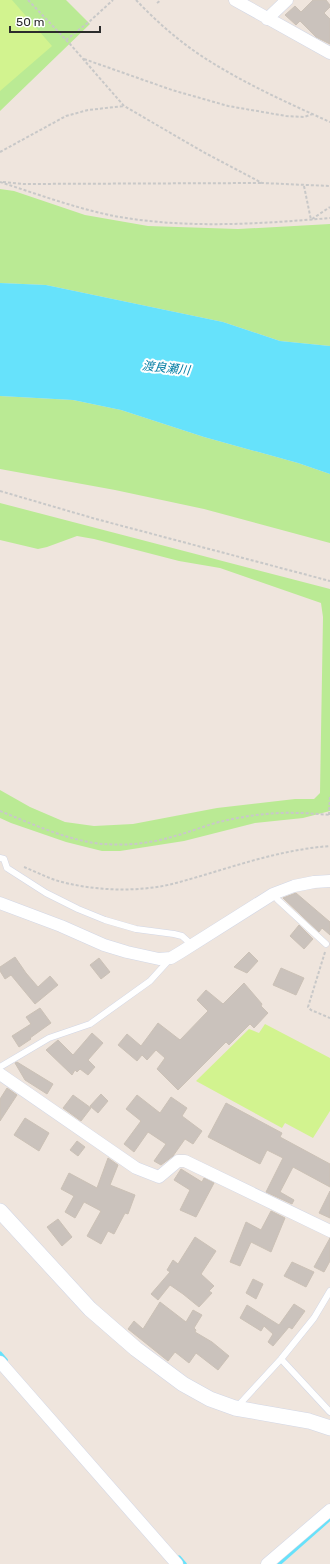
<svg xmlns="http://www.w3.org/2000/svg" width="330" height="1564" font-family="Rubik,'Noto Sans JP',sans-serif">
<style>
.green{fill:#baea94}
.pitch{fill:#d2f38f}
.water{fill:#66e2fb}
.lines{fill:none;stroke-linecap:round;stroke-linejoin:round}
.stream{stroke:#66e2fb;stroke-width:3.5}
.building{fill:#cac2bc;stroke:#cbc1b6}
.service-casing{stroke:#d2d7e6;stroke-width:7}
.minor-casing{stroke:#d2d7e6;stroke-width:13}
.tertiary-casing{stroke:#d2d7e6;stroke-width:16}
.path{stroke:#c8c8c8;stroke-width:2;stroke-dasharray:3 2;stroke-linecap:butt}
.service{stroke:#fff;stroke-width:6}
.minor{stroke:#fff;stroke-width:12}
.tertiary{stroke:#fff;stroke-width:15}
.labels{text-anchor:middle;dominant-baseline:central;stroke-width:4;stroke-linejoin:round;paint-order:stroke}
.water-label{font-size:12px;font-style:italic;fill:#017ca3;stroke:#fff}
</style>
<rect width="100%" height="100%" fill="#efe5dd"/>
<path class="green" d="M0,0h66l24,24 -90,87z
M0,189l14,2 71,24 63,11 90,3 92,-5v122l-50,-5 -57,-19 -177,-37 -46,-2z
M0,396l73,4 48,10 83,27 94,26 32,11v69l-126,-34 -89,-19 -115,-21z
M0,503l330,86v222l-27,7 -48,5 -71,18 -64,10h-18l-36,-9 -55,-19 -11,-5v-28l30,17 35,15 29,4 39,-2 84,-16 78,-9h19l6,-6 3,-176 -2,-14 -101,-35 -41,-7 -85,-22 -17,-3 -30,11 -9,2 -38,-9z"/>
<path class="pitch" d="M0,0h12l40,46 -52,45z
M265,1024l65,34v53l-17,27 -28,-15 -3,5 -86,-47 53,-52 10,4z"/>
<path class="water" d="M0,283l46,2 177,37 57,19 50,5v128l-32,-11 -94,-26 -83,-27 -48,-10 -73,-4z"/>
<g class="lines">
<path class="stream" d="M0,1353l6,7
M179,1557l6,7
M279,1564l51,-45"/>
</g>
<path class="building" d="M313,0h13l4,5v2l-6,6 6,6v25l-14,-7 -16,-16 -4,4 -11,-10 10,-9 6,6z
M296,893l34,29v13l-8,-7 -3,4 -36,-34z
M299,925l14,14 -9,10 -14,-13z
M249,952l9,9 -11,12 -13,-6z
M15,957l11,16 12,14 12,-11 8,9 -23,19 -24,-29 -6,4 -5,-8v-4z
M99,958l11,14 -9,7 -11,-14z
M281,968l23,10 -8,17 -23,-10z
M244,983l18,21 -1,2 7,7 -14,15 -4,-4 -21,21 -3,-3 -48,48 -21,-21 8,-11 -9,-8 -9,10 -5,-5 -5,6 -19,-16 9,-11 14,12 17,-23 22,17 28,-29 -11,-11 9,-10 17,14z
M40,1008l11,15 -21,15 1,1 -12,8 -7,-11 19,-12 -5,-7z
M92,1033l11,10 -15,17 7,7 -7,8 -8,-6 -3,3 -2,-2 -3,5 -26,-25 12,-10 15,15z
M17,1062l36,22 -6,10 -22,-14 -10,-17z
M7,1088l10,7 -17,26v-22z
M101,1094l7,7 -10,12 -8,-7z
M73,1095l18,13 -10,13 -18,-13z
M137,1095l23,18 11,-16 16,11 -5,8 20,15 -9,13 -8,-5 -12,17 -12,9 -7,-4 12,-17 -18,-12 -14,20 -10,-8 17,-23 -15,-12z
M226,1103l56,30 -2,4 50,27v23l-37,-20 -13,25 14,8 -2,4 -26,-12 17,-34 -16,-8 -7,14 -52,-27z
M25,1118l24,15 -10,18 -25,-16z
M77,1141l8,6 -7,9 -8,-6z
M108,1158l10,7 -8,20 25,10 -7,19 -3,-1 -11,21 -6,-3 -7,13 -14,-8 14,-25 -17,-9 -9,16 -10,-6 9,-16 -13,-7 8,-16 28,15z
M181,1169l21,13 2,-4 10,5 -18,34 -16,-7 10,-20 -16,-10z
M330,1191v27l-11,-5z
M271,1211l14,7 -14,34 -20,-10 -11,24 -10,-4 16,-40 15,8z
M58,1219l14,18 -10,9 -15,-19z
M195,1237l21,14 -15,23 13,12 -5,5 3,2 -13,14 -16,-13 -13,-9 -12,15 -7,-6 19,-22 -3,-2 6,-10 5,4z
M330,1238v23l-6,11 -10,-5z
M292,1262l22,10 -8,15 -22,-11z
M253,1279l10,5 -7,15 -10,-6z
M160,1302l26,20 7,-12 9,5 -8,13 2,2 -1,2 17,10 17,14 -11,14 -22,-17 -7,10 -14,-11 -7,9 -40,-32 6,-8 9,8z
M294,1304l11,7 -13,18 -3,-2 -16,19 -5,-4 5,-8 -9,-8 -3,5 -21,-13 7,-13 32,20z"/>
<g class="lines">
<g class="service-casing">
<path id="service" d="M0,858l4,1 3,9 39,25 32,16 27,11 31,9 38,5 8,2 10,9
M273,894l5,6 48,44
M0,1067l49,-29 41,-14 60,-43 20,-22
M281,1359l49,53
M236,1408l45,-49 33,-41 16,-27"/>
</g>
<g class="minor-casing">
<path id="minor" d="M235,0l95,53
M267,19l20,-19
M0,903l61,23 43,19 23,7 32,7 12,-1 10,-6 92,-58 21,-8 20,-4 16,-1
M0,1074l136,94 23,9 19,-16h7l145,70
M0,1362l177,202
M267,1564l63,-54"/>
</g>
<g class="tertiary-casing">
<path id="tertiary" d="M0,1211l90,98 46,40 47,35 27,15 25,9 74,13 21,7"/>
</g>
<path class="path" d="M28,0l42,44 54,62 83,48 55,29 68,3
M136,0c22,23 47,45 75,62 37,23 79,42 119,60
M157,3l4,-3
M66,40l24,-19 23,-21
M84,59l88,31 56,16 58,10 18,1 9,-3
M0,152l66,-36 22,-6 36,-4
M0,182c37,12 75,26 114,34 71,13 144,8 216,2
M3,182l20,2 238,-1
M304,186l7,34
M312,219l18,-12
M0,491l96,28 234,62
M0,811c30,12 71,31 104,33 23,2 49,-1 71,-8 15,-4 29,-10 44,-14 25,-6 52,-10 78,-9 11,0 22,1 33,2
M329,815l1,-20
M24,867c10,4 20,9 31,13 36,11 84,13 121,3 52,-14 100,-33 154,-37
M325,952l-17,55 3,3 19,8"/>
<use href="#service" class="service"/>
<use href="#minor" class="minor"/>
<use href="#tertiary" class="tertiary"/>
</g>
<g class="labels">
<g class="water-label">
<text transform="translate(166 368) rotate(6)">渡良瀬川</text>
</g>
</g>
<path d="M10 26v6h90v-6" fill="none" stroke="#2c2c2c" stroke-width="2"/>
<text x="16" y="26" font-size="12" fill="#2c2c2c" stroke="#ffffff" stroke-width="3" paint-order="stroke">50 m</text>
</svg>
